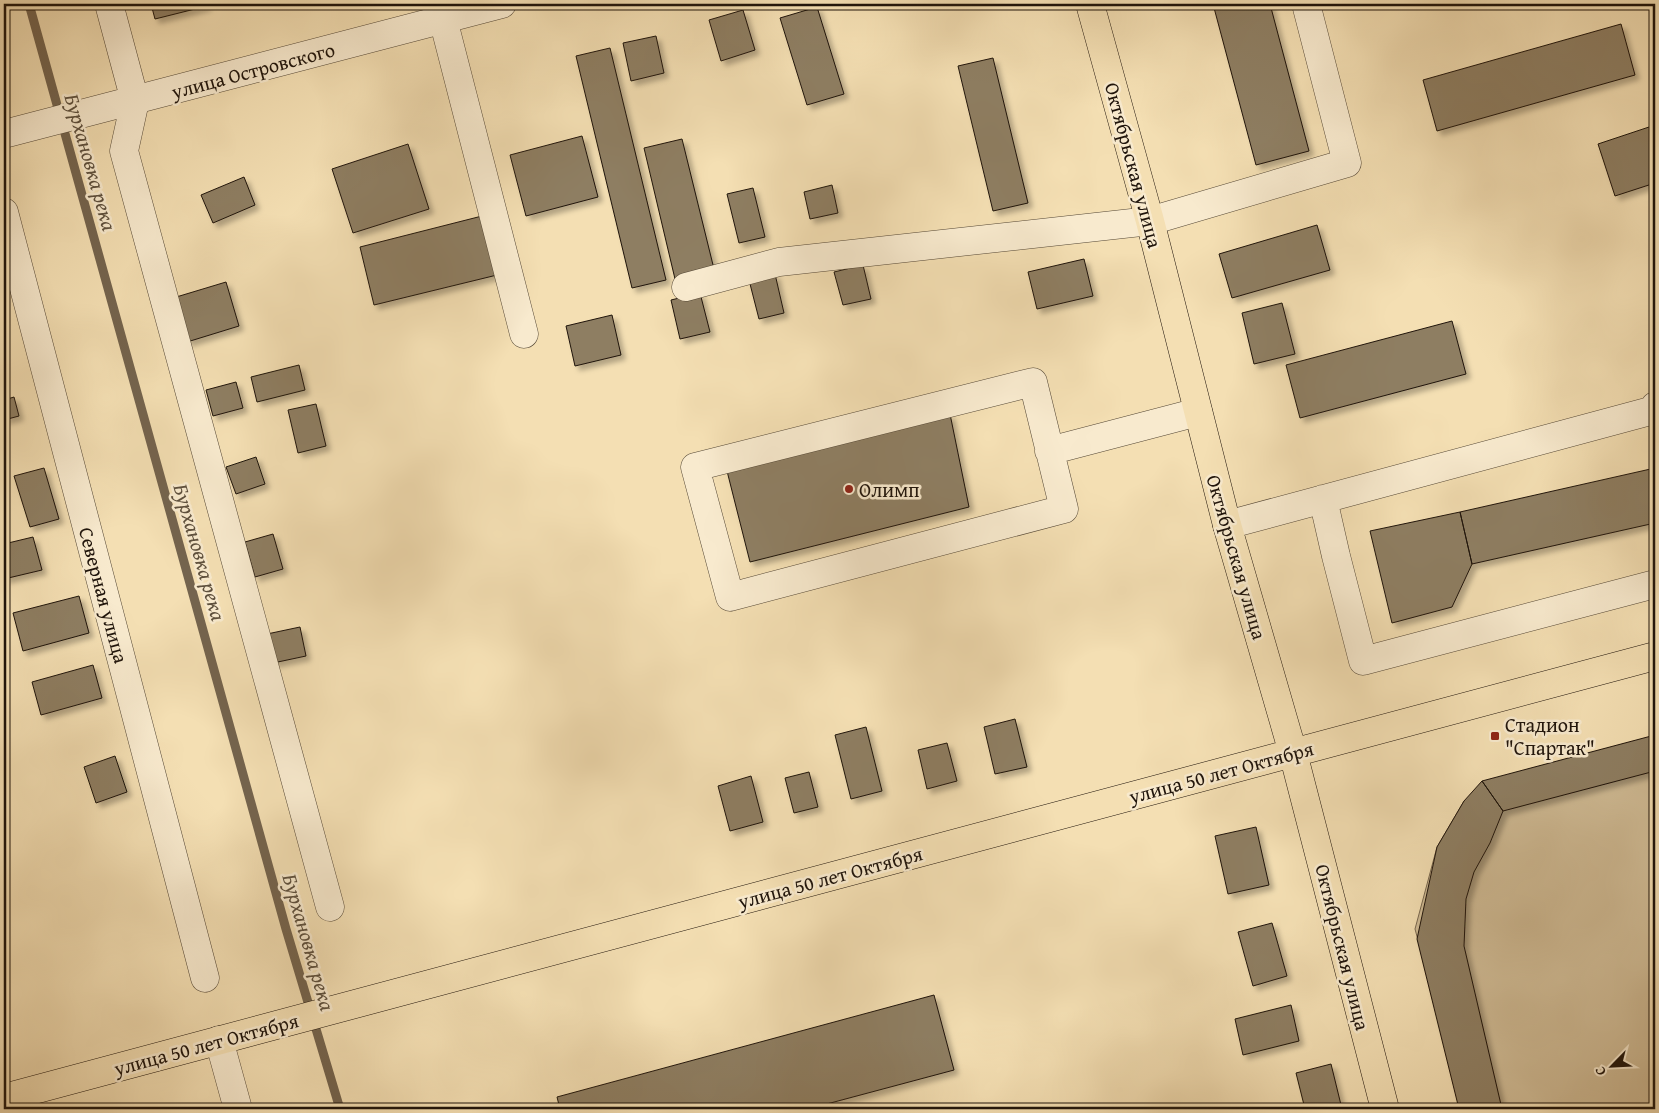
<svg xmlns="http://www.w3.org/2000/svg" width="1659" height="1113" font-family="'Gentium Book Plus',serif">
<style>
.green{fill:#d0bc96;stroke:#786850}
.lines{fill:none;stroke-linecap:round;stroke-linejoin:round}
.stream{stroke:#74644e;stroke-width:9}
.building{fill:#8e7e62;stroke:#1f140b;filter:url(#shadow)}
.minor-casing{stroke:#544735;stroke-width:29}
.major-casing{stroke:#1f140b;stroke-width:29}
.minor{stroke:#f8eace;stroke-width:28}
.major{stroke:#f4dfb3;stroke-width:28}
.poi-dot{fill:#8f2418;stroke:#f8eace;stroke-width:2}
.labels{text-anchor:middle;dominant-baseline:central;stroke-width:5;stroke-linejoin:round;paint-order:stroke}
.street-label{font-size:20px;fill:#1f140b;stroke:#f8eace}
.poi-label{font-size:20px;fill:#1f140b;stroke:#f8eace;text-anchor:start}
.water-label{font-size:21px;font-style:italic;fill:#5e503d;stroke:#f8eace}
</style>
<defs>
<filter id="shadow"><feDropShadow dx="4.5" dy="4.5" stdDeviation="2.5" flood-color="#0004"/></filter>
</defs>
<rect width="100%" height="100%" fill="#f4dfb3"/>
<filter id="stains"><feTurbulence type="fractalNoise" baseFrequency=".004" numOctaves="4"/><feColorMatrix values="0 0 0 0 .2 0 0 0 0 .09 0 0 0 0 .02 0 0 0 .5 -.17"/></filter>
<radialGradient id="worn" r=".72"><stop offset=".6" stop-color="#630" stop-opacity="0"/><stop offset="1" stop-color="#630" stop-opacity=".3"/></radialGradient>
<path class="green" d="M1647,742l8,3v364h-192l-48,-180 22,-82 27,-46z"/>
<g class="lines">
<path class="stream" d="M29,4l257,925 54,180"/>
</g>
<path class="building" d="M151,4h55l1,2 -52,13z
M1213,4h57l39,147 -53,14z
M817,7l27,87 -37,11 -27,-87z
M743,10l12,40 -34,11 -12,-41z
M1621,24l14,51 -198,56 -14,-51z
M656,36l8,37 -33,8 -8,-38z
M610,48l56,232 -34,8 -56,-232z
M993,58l35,145 -35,8 -35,-145z
M1655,125v58l-40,13 -17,-52z
M582,136l16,61 -72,19 -16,-61z
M682,139l32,130 -39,10 -31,-131z
M408,144l21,65 -76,24 -21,-64z
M244,177l11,28 -42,18 -12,-28z
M832,185l6,28 -28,6 -6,-27z
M753,188l12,49 -26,6 -12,-49z
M482,216l15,59 -123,30 -14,-58z
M1317,225l13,45 -98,28 -13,-44z
M1084,259l9,37 -56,13 -9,-37z
M863,265l8,34 -28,6 -9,-33z
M775,274l9,39 -25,6 -10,-39z
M226,282l13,44 -52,16 -14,-44z
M700,293l10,39 -30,7 -9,-39z
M1282,303l13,51 -41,10 -12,-51z
M612,315l9,40 -46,11 -9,-40z
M1452,321l14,53 -166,44 -14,-53z
M299,365l6,25 -48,12 -6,-25z
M236,382l7,26 -30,8 -7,-26z
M14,397l5,19 -15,4v-20z
M316,404l10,42 -28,7 -10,-43z
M950,414l19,93 -219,55 -23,-91z
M256,457l9,27 -29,10 -10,-27z
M44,468l15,51 -29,8 -16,-51z
M1655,468v55l-183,41 -12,-52z
M1460,512l12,52 -20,43 -60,16 -22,-92z
M273,534l10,35 -28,8 -10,-35z
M33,537l9,33 -38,9v-35z
M79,596l10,37 -66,18 -10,-38z
M300,627l6,29 -33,7 -6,-29z
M93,665l9,33 -61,17 -9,-33z
M1015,719l12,48 -32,7 -11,-47z
M866,727l16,64 -31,8 -16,-64z
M1655,735v36l-152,40 -21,-30z
M947,743l10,38 -30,8 -9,-39z
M115,756l12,36 -31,11 -12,-36z
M809,772l9,35 -24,6 -9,-35z
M751,776l12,46 -33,9 -12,-45z
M1482,781l21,30 -13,32 -16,29 -8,27 -2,47 38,163h-43l-42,-170 20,-92 27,-46z
M1256,827l13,58 -41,9 -13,-58z
M1272,923l15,53 -34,10 -15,-54z
M934,995l20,75 -146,39h-248l-3,-12z
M1291,1005l8,36 -56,14 -8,-36z
M1331,1064l11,45h-37l-9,-36z"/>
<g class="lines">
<g class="minor-casing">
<path id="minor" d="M109,4l26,97 -11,50 206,756
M443,19l81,315
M4,134l498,-130
M4,212l201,766
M686,287l93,-25 371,-41 197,-58 -41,-159
M1033,382l31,127 -334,88 -35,-130z
M1049,451l149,-39
M1323,499l13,57 27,105 292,-77
M1227,525l427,-115 1,-4
M219,1040l19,69"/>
</g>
<g class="major-casing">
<path id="major" d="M1090,4l60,217 77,304 66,228 92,356
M4,1098l1651,-442"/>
</g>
<use href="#minor" class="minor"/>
<use href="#major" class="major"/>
</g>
<g class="poi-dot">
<circle cx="849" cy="489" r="5"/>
<rect x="1490" y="731" width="10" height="10" rx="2.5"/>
</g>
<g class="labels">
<g class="street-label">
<text transform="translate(253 70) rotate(-15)">улица Островского</text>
<text transform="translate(1134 165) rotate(75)">Октябрьская улица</text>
<text transform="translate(1237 557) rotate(74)">Октябрьская улица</text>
<text transform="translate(104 595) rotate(75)">Северная улица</text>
<text transform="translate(1221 772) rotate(-15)">улица 50 лет Октября</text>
<text transform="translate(830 877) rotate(-15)">улица 50 лет Октября</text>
<text transform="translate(1343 947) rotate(76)">Октябрьская улица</text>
<text transform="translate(206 1044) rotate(-15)">улица 50 лет Октября</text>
</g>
<g class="poi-label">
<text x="859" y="489">Олимп</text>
<text x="1505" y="724">Стадион<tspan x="1505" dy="23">"Спартак"</tspan></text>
</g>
<g class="water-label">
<text transform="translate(91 162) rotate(74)">Бурхановка река</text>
<text transform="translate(200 552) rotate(74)">Бурхановка река</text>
<text transform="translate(309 942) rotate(74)">Бурхановка река</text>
</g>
</g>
<rect width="1659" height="1113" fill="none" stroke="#f4dfb3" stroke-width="20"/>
<rect x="5" y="5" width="1649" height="1103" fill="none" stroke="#1f140b" stroke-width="2.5"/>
<rect x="10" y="10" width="1639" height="1093" fill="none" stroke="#1f140b"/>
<g transform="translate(1612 1066) rotate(246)" stroke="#f8eace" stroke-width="4" paint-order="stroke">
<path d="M0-4L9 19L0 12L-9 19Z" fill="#1f140b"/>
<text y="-8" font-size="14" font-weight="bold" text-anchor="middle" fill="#1f140b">С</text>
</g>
<rect width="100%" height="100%" filter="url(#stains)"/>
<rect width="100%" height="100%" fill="url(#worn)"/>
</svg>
